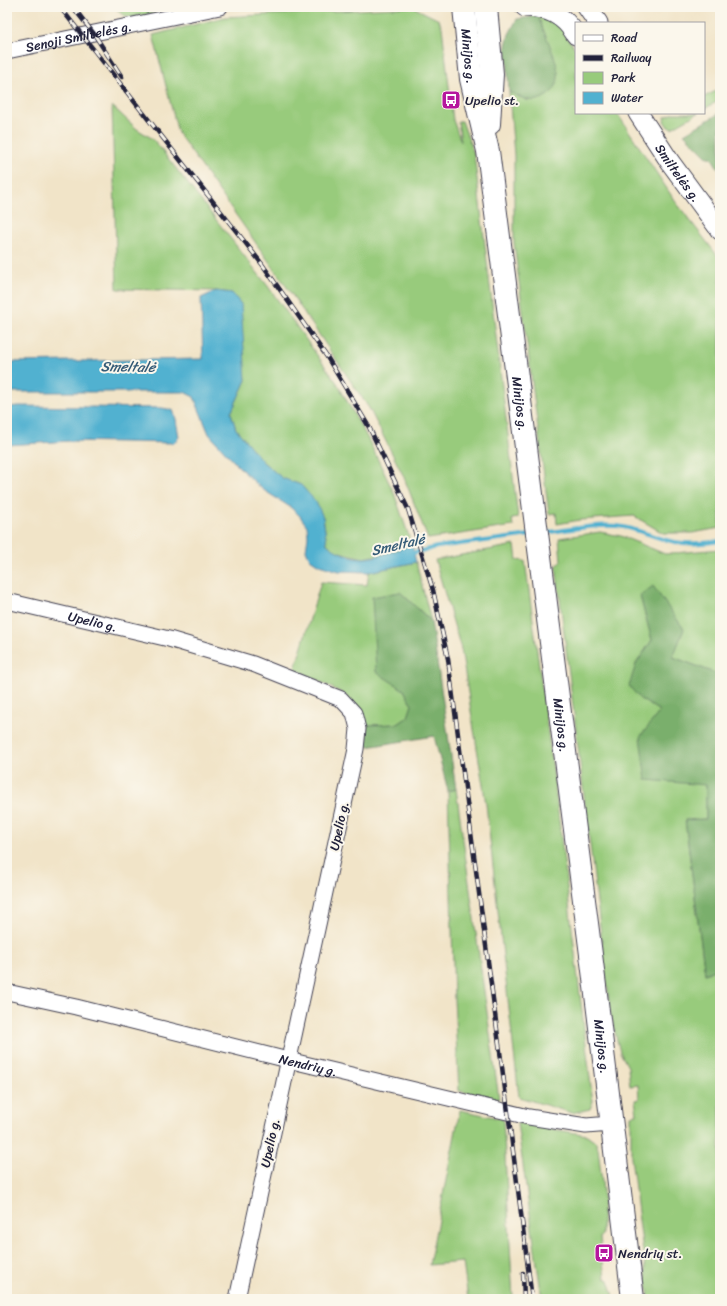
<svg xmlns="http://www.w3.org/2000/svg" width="727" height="1306" font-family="Sriracha,sans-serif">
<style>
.green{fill:#98cb7c;stroke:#5d765c}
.forest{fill:#7aaf6c;stroke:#4e6854}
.water{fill:#51b1d0;stroke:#3a6a86}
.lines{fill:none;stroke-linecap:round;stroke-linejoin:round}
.stream{stroke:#51b1d0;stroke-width:4}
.minor-casing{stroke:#413f50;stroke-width:17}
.tertiary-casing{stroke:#413f50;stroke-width:21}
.primary-casing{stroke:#413f50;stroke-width:24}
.minor{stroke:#fff;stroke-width:15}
.tertiary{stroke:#fff;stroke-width:19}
.primary{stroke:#fff;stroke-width:22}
.rail-casing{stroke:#22223b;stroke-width:4.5}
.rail{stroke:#fbf7ec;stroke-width:3;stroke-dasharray:9;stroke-linecap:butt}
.labels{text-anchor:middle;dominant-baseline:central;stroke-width:4;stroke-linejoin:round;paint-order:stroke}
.street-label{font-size:13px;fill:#22223b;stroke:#fbf7ec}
.poi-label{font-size:13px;fill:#22223b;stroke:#fbf7ec;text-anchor:start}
.water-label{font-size:14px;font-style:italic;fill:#355b77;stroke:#fbf7ec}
</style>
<rect width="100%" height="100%" fill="#fbf7ec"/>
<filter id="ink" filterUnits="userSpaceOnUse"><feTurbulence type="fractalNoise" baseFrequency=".025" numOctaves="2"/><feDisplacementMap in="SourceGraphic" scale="8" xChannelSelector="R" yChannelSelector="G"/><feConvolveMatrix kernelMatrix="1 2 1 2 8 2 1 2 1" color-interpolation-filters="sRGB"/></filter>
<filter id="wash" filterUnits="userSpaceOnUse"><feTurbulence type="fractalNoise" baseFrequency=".012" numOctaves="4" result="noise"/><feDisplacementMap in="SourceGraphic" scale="16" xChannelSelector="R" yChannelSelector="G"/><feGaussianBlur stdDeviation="0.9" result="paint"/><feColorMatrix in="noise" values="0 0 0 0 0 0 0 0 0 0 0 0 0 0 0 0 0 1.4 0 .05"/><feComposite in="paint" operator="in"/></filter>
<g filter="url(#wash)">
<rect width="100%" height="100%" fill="#f1e4c8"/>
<path class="green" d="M116,7h69l-55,11c-5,-2 -12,-5 -14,-11z
M413,7l26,13 3,7 11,93 8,22 -3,-21h4l12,33 44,364 -6,1 1,7 -85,13 -25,-64 -34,-67 -87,-128 -104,-147 -25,-98 72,-18z
M538,16l16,7 8,6 14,21v63h41l58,88 45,58v269l-28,5h-29l-29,-17 -54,4 -23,4 -1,-11 -7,1 -35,-271v-88l-5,-63 20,9 28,-34z
M720,89v11l-16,9v-12z
M112,106l25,23 16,10 114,146 70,98 31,56 26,54 18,52 -20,7 -28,6 -29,-7 -8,-7 -4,-27 -22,-32 -19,-7 -19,-16 -27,-33 -5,-16 15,-33 -14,-87 -16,-2 -99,-2z
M674,113h24l-26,15 -4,-1 -4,-6 1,-4z
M600,532l21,4 44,18 55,-5v126l-47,-18 -33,-61 12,44 -16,24 4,35 20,12 46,74v34l-21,1 20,154 15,-7v332h-71l-18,-142v-42l6,-1 -2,-14 4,-1 -1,-14 -8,1 -2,-19 -8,-15 -9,-36 -55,-449 5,-6 -2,-23z
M515,545l2,15 8,1 28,209 39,325 1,6 -3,8 -18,4 -53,-16 -33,-293 -25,-155 -26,-89z
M416,562l15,59 -31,-29 -24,79 28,19 8,15 -4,12 -10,7 -31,1 -9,-18 -16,-14 -47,-24 26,-87 46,3 2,-13z
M456,789l43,310 -40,-8 -5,-92 -6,-208z
M460,1110l43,9 10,180h-45l-5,-37 -34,3z
M517,1123l70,12 8,6 3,7 5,43 -1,44 -2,3 5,40 4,2 6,19h-73z"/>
<path class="forest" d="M538,16c5,15 22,48 20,62 -1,7 -3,12 -9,16 -15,12 -24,5 -40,-2l-3,-47 3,-11 8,-15z
M720,113v58l-9,-14h-4l-23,-23z
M653,586l31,43 -11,28 47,18v292l-15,7 -20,-154 21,-1v-34l-60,-5 -6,-43 20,-26 -20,-12 -11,-13 7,-22 16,-24 -12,-44z
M400,592l31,29 25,168 -8,2 -14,-55 -67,11v-22l31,-1 10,-7 4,-12 -8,-15 -28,-18 -4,-75z"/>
<path class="water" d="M216,291l16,2 9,11 5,76 -15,33 5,16 27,33 19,16 19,7 15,17 7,15 4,27c8,8 25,14 37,14 12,0 35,-9 48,-13l4,17 -47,10 -30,-1 -20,-6 -9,-6 -4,-9 2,-14 -1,-10 -8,-11 -9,-8 -28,-18 -25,-24 -28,-31 -15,-37 -10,-5h-177v-30l196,-3 -2,-61z
M19,406l143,2 11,2 3,9 3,18 -5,6 -104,-2 -63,4v-38z"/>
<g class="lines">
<path class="stream" d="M543,533c25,-3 50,-9 74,-7 23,2 43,16 66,17 12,1 25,0 37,-2
M409,554l28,-7 94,-12"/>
</g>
</g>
<g filter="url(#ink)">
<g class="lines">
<g class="minor-casing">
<g id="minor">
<path id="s1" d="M7,51l213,-44"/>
<path id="s2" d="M7,601l162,38 84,25 88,35 13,14 4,16 -2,20 -119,550"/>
<path id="s3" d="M7,992l69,15 212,53 241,57 57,9 25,-2"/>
</g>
</g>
<g class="tertiary-casing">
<g id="tertiary">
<path d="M525,7c23,1 38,7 51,28"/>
<path d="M587,7l11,16"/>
<path id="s4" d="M638,113l32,49 50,68"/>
</g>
</g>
<g class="primary-casing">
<g id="primary">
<path id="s5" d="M464,7l7,72 17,72 106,827 39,321"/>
<path d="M486,7l6,67 -3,50"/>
</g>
</g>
<use href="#minor" class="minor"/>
<use href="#tertiary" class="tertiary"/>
<use href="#primary" class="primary"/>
<g class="rail-casing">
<path id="rail" d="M60,7l202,257 65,93 42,70 39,82 25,81 15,69 60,453 24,187
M73,7l21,27 28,43
M523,1273l1,26"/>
</g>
<use href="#rail" class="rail"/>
</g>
</g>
<defs>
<g id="bus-square" transform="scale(1)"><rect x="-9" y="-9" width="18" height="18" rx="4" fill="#b5179e" stroke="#fbf7ec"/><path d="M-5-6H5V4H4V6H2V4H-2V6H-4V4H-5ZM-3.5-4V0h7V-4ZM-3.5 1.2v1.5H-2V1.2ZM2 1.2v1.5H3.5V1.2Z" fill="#fff"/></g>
</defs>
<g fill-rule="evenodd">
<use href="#bus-square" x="451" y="100"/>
<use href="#bus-square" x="604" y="1253"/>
</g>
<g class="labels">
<g class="street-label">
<text stroke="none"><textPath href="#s1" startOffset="73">Senoji Smiltelės g.</textPath></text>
<text stroke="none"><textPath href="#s5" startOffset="49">Minijos g.</textPath></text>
<text stroke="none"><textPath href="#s4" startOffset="72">Smiltelės g.</textPath></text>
<text stroke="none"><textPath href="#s5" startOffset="401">Minijos g.</textPath></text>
<text stroke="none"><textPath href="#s2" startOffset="88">Upelio g.</textPath></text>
<text stroke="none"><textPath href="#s5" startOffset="725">Minijos g.</textPath></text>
<text transform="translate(339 826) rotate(-78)">Upelio g.</text>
<text stroke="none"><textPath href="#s5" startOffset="1049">Minijos g.</textPath></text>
<text stroke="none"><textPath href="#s3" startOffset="310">Nendrių g.</textPath></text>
<text transform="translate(270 1143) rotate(-78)">Upelio g.</text>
</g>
<g class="poi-label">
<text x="465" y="100">Upelio st.</text>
<text x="618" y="1253">Nendrių st.</text>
</g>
<g class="water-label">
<text transform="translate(128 367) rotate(1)">Smeltalė</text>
<text transform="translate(398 545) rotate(-13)">Smeltalė</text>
</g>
</g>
<rect width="727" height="1306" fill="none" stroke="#fbf7ec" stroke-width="24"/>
<rect x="575" y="22" width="130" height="92" fill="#fbf7ec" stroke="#a4a2a5"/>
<rect x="583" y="35" width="20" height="6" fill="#ffffff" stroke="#a4a2a5"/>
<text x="611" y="42" font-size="12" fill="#22223b">Road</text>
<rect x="583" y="55" width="20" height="6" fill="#22223b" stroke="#a4a2a5"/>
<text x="611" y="62" font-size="12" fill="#22223b">Railway</text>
<rect x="583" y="72" width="20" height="12" fill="#98cb7c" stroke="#a4a2a5"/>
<text x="611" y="82" font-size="12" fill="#22223b">Park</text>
<rect x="583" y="92" width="20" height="12" fill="#51b1d0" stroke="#a4a2a5"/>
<text x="611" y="102" font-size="12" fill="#22223b">Water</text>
</svg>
